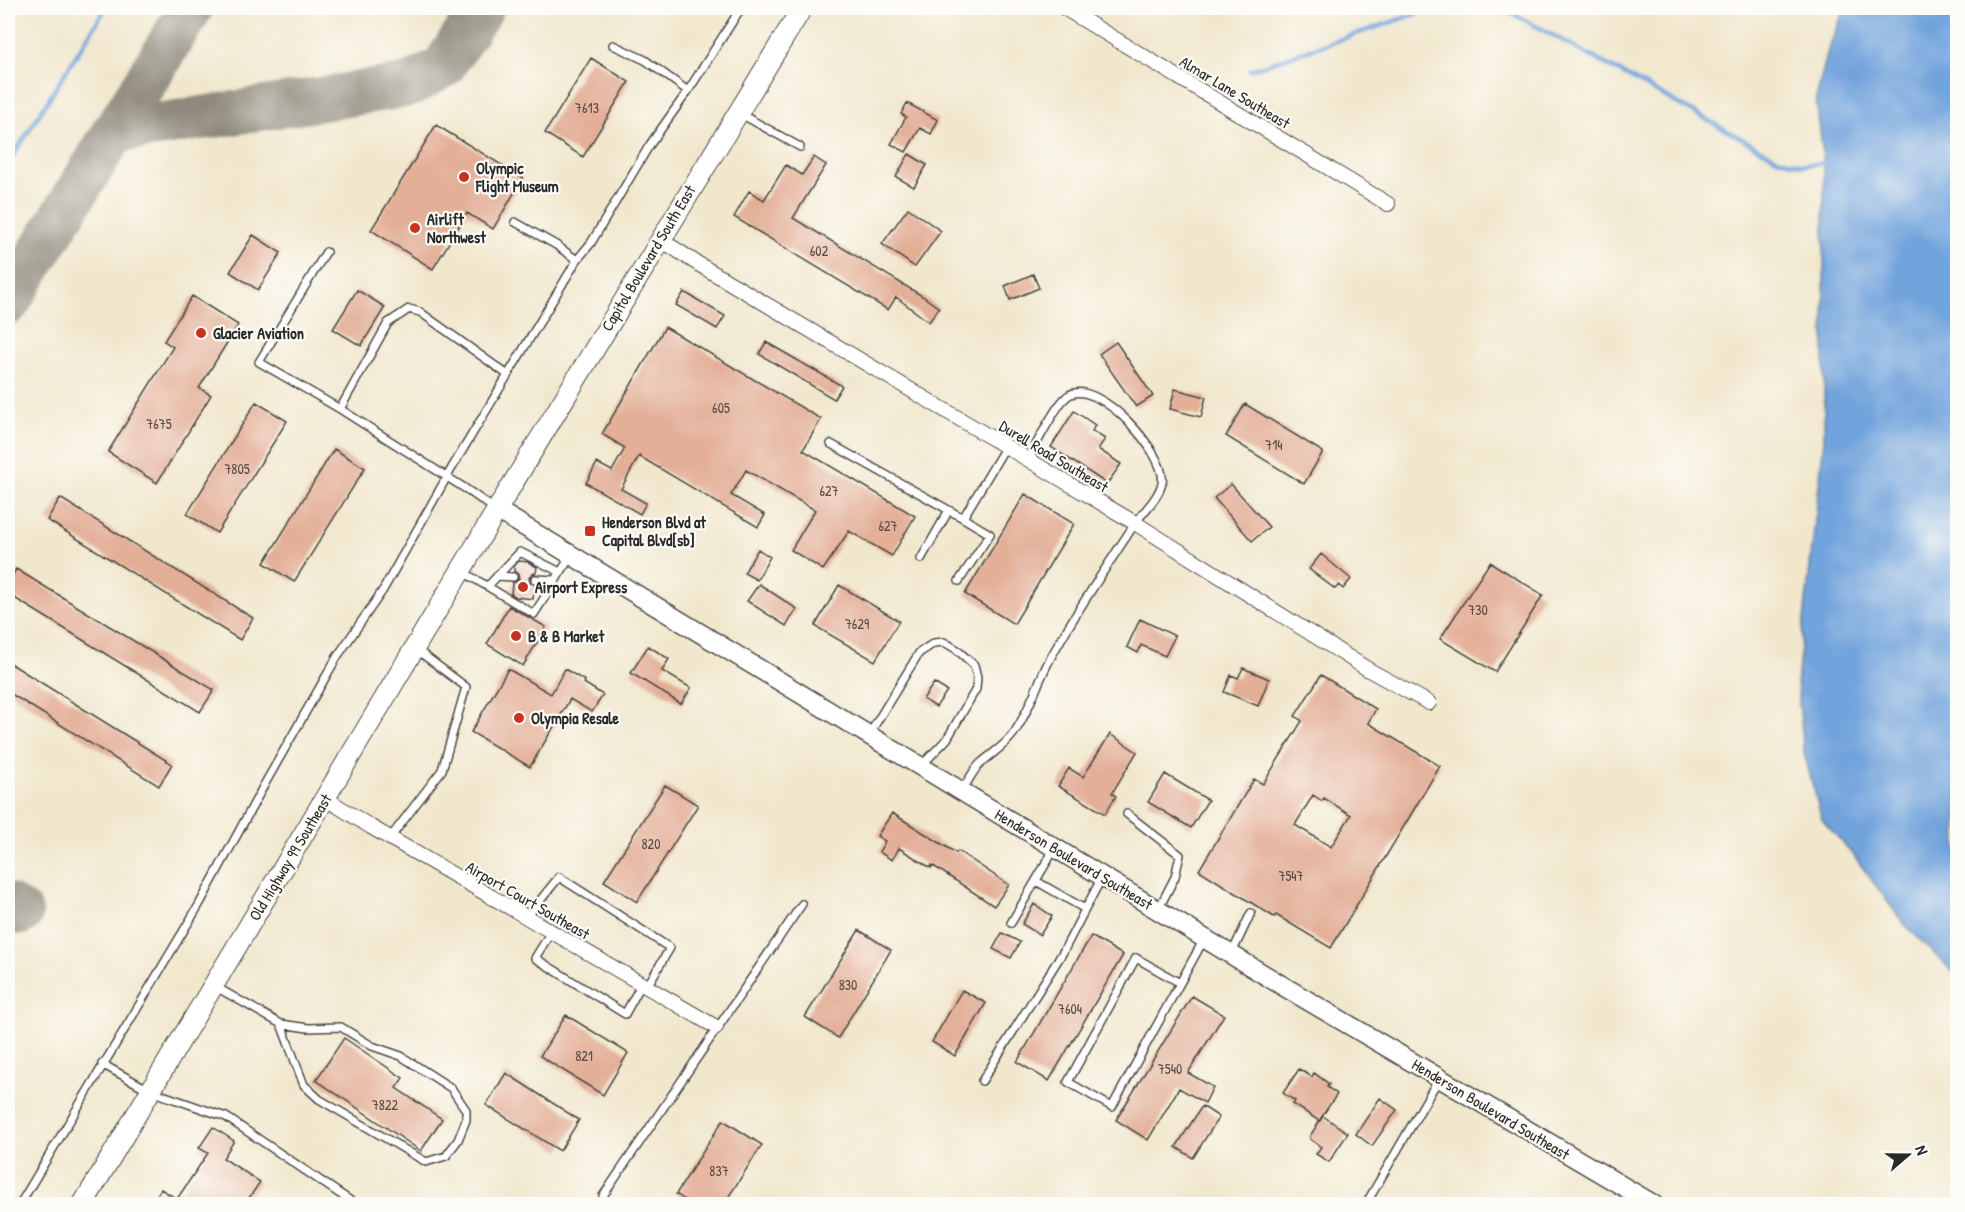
<svg xmlns="http://www.w3.org/2000/svg" width="1965" height="1212" font-family="'Patrick Hand',sans-serif">
<style>
.water{fill:#71a3dc;stroke:#4e6784;stroke-width:1.5}
.lines{fill:none;stroke-linecap:round;stroke-linejoin:round}
.stream{stroke:#71a3dc;stroke-width:4.5}
.taxiway{stroke:#8e897c;stroke-width:44}
.building{fill:#e3af97;fill-rule:evenodd}
.service-casing{stroke:#494743;stroke-width:10}
.minor-casing{stroke:#494743;stroke-width:16}
.tertiary-casing{stroke:#494743;stroke-width:21}
.secondary-casing{stroke:#494743;stroke-width:22}
.service{stroke:#fff;stroke-width:7}
.minor{stroke:#fff;stroke-width:14}
.tertiary{stroke:#fff;stroke-width:18}
.secondary{stroke:#fff;stroke-width:20}
.poi-dot{fill:#c8321e;stroke:#fdfcf7;stroke-width:2}
.labels{text-anchor:middle;dominant-baseline:central;stroke-width:4.5;stroke-linejoin:round;paint-order:stroke}
.number-label{font-size:14px;fill:#594c46}
.street-label{font-size:16px;fill:#2b2b2b;stroke:#fdfcf7}
.poi-label{font-size:16px;font-weight:bold;fill:#2b2b2b;stroke:#fdfcf7;text-anchor:start}
</style>
<rect width="100%" height="100%" fill="#fdfcf7"/>
<filter id="ink" filterUnits="userSpaceOnUse"><feTurbulence type="fractalNoise" baseFrequency=".0167" numOctaves="2"/><feDisplacementMap in="SourceGraphic" scale="12" xChannelSelector="R" yChannelSelector="G"/><feConvolveMatrix kernelMatrix="1 2 1 2 8 2 1 2 1" color-interpolation-filters="sRGB"/></filter>
<filter id="wash" filterUnits="userSpaceOnUse"><feTurbulence type="fractalNoise" baseFrequency=".008" numOctaves="4" result="noise"/><feDisplacementMap in="SourceGraphic" scale="24" xChannelSelector="R" yChannelSelector="G"/><feGaussianBlur stdDeviation="1.35" result="paint"/><feColorMatrix in="noise" values="0 0 0 0 0 0 0 0 0 0 0 0 0 0 0 0 0 1.4 0 .05"/><feComposite in="paint" operator="in"/></filter>
<g filter="url(#wash)">
<rect width="100%" height="100%" fill="#f1e7cd"/>
<path class="water" d="M1845,8h112v968l-53,-52 -52,-71 -30,-33 -18,-67 -7,-71 27,-242v-275l-8,-67 12,-48z"/>
<g class="lines">
<path class="stream" d="M1503,8l274,150 26,7 27,-2
M1250,70l183,-62
M8,164l98,-156"/>
<path class="taxiway" d="M113,132l297,-47 33,-18 39,-59
M8,303l183,-295
M8,905l13,8"/>
</g>
<g id="blocks">
<path class="building" d="M591,58l38,24 -46,75 -38,-24z
M907,103l31,17 -7,14 -11,-6 -14,24 -15,-8 15,-27 -5,-3z
M436,125l87,53 -30,51 -26,-16 -34,56 -62,-39z
M909,154l18,11 -13,22 -18,-10z
M814,157l12,8 -33,53 131,79 15,11 -10,14 -33,-25 -8,13 -154,-93 15,-26 15,9 22,-35 16,10z
M908,208l33,23 -26,36 -33,-23z
M253,235l28,18 -23,37 -28,-18z
M1033,274l6,14 -29,12 -5,-14z
M357,290l28,17 -24,39 -28,-17z
M684,292l41,24 -8,13 -41,-24z
M192,296l46,29 -39,63 12,7 -54,88 -49,-31 65,-105 -9,-6z
M665,327l156,92 -18,31 112,66 -23,40 -43,-25 -26,39 -32,-20 24,-40 -69,-40 -15,25 34,20 -7,12 -119,-71 -18,33 25,14 -6,11 -54,-31 11,-20 15,8 13,-23 -23,-14z
M766,342l76,44 -8,13 -75,-45z
M1116,342l37,54 -17,11 -37,-53z
M1175,389l31,8 -5,20 -31,-8z
M256,402l31,19 -70,112 -30,-19z
M1245,404l78,48 -19,32 -78,-48z
M1074,411l21,14 -3,6 13,8 -7,10 23,15 -14,20 -56,-37z
M334,449l31,19 -71,114 -30,-19z
M1231,484l38,43 -17,14 -38,-43z
M1025,494l49,30 -60,100 -49,-30z
M60,498l193,120 -13,22 -193,-120z
M758,549l12,8 -13,23 -13,-7z
M1321,554l30,25 -8,10 -4,-4 -4,4 -26,-20z
M519,561l9,1 9,5 -1,6 -4,1 -3,4 1,4 5,3 -2,14 -17,-2 -5,-3 1,-11 4,-1 3,-4 -1,-4 -4,-3v-5z
M1490,562l53,33 -48,77 -55,-33z
M16,569l198,121 -14,22 -192,-118v-10z
M759,584l38,25 -11,17 -39,-25z
M839,585l60,36 -24,40 -60,-35z
M509,606l37,21 -23,39 -36,-22z
M1140,619l35,17 -10,20 -24,-11 -3,8 -11,-6z
M648,646l21,13 -7,12 29,17 -10,16 -50,-31z
M8,662l164,102 -13,22 -151,-94z
M1243,668l26,11 -11,27 -34,-14 7,-17 7,3z
M508,669l43,25 14,-25 20,12 -1,2 19,12 -11,17 -22,-13 -40,68 -59,-35z
M1321,675l55,34 -8,14 72,43 -109,182 -55,-33 -2,2 -75,-47 55,-91 9,5 39,-63 -7,-5zM1313,795l9,6 2,-3 27,17 -20,32 -36,-22z
M934,683l13,8 -11,16 -13,-8z
M1110,734l27,18 -25,41 4,3 -11,18 -47,-28 11,-18 14,9z
M1165,774l43,26 -17,28 -43,-26z
M665,785l33,20 -61,97 -33,-21z
M892,813l64,40 2,-2 51,34 -15,21 -62,-41 -1,3 -32,-20 -7,12 -13,-8 6,-11 -8,-5z
M1034,904l18,12 -12,19 -18,-11z
M859,930l32,20 -53,88 -33,-21z
M1002,933l18,9 -9,16 -18,-9z
M1091,936l32,19 -74,126 -32,-19z
M962,990l24,13 -31,53 -23,-14z
M1192,996l32,19 -36,58 25,14 -8,16 -26,-15 -31,52 -32,-20z
M566,1015l62,38 -25,42 -63,-39z
M344,1038l59,40 -7,10 46,31 -21,32 -105,-71z
M1299,1069l13,8 2,-4 15,11 -2,3 10,7 -18,27 -26,-17 2,-3 -12,-8z
M506,1073l73,47 -19,31 -74,-46z
M1380,1098l17,12 -25,36 -16,-12z
M1202,1106l17,11 -26,41 -17,-11z
M1323,1116l25,17 -19,29 -13,-8 5,-7 -11,-8v-3z
M723,1120l39,25 -38,59h-33l-15,-10z
M213,1127l21,14 -11,17 37,24 -15,22h-94l10,-15 16,10 31,-46 -9,-5z"/>
</g>
</g>
<g filter="url(#ink)">
<use href="#blocks" fill-opacity="0" stroke="#494743" stroke-width="1.5"/>
<g class="lines">
<g class="service-casing">
<path id="service" d="M613,45l32,15 43,31
M739,113l61,34
M326,252l-67,110 81,47
M577,260l14,-17 58,-97 39,-55 53,-83
M831,444l132,74
M496,510l-30,-21 -126,-80 48,-86 21,-14 11,3 88,63
M921,559l28,-49
M463,572l71,42 37,-58
M497,576l16,1
M535,579l20,1
M959,581l31,-47 -27,-16 43,-72
M488,586l32,-34 40,20
M870,733l49,-80 15,-10 10,-1 12,7 18,16 3,12 -1,12 -29,50 -26,27
M963,790c5,-9 10,-20 18,-27 11,-10 24,-17 33,-30 16,-23 23,-50 36,-74 24,-45 54,-88 82,-131 9,-15 26,-28 30,-45 6,-28 -64,-105 -93,-88 -12,7 -33,50 -41,65
M1127,814l53,41 -5,22 -16,31
M390,838l52,-68 24,-83 -49,-37
M1036,881l49,28
M526,918l33,-41 111,71 -24,40
M1011,923l44,-75
M551,932l-16,26 90,56 16,-29
M1231,955l20,-42
M1180,983l-44,-25 -68,124 44,25 91,-166
M216,987l65,37 23,61 15,14 107,63 20,-6 12,-16 8,-20v-10l-15,-22 -50,-32 -29,-10 -31,-19 -33,1 -27,-4
M102,1064l49,27 75,26 129,87
M982,1081l81,-129 38,-73
M603,1196l199,-292
M20,1204l179,-299 64,-118 74,-130 46,-67 70,-124 124,-206 -21,-15 -41,-23
M1366,1204l72,-124"/>
</g>
<g class="minor-casing">
<path id="minor" d="M1064,8l324,196
M660,239l35,23 440,261 234,147 60,33
M325,798l46,29 345,200"/>
</g>
<g class="tertiary-casing">
<path id="tertiary" d="M497,510l786,476 370,218"/>
</g>
<g class="secondary-casing">
<path id="secondary" d="M83,1204l427,-716 292,-480"/>
</g>
<use href="#service" class="service"/>
<use href="#minor" class="minor"/>
<use href="#tertiary" class="tertiary"/>
<use href="#secondary" class="secondary"/>
</g>
</g>
<g class="poi-dot">
<circle cx="464" cy="177" r="6"/>
<circle cx="415" cy="228" r="6"/>
<circle cx="201" cy="333" r="6"/>
<rect x="584" y="525" width="12" height="12" rx="3"/>
<circle cx="523" cy="587" r="6"/>
<circle cx="516" cy="636" r="6"/>
<circle cx="519" cy="718" r="6"/>
</g>
<g class="labels">
<g class="number-label">
<text x="587" y="107">7613</text>
<text x="819" y="250">602</text>
<text x="721" y="407">605</text>
<text x="159" y="423">7675</text>
<text x="1274" y="444">714</text>
<text x="237" y="468">7805</text>
<text x="829" y="490">627</text>
<text x="888" y="525">627</text>
<text x="1478" y="609">730</text>
<text x="857" y="623">7629</text>
<text x="651" y="843">820</text>
<text x="1291" y="875">7547</text>
<text x="848" y="984">830</text>
<text x="1070" y="1008">7604</text>
<text x="584" y="1055">821</text>
<text x="1170" y="1068">7540</text>
<text x="385" y="1104">7822</text>
<text x="719" y="1170">837</text>
</g>
<g class="street-label">
<text transform="translate(1235 92) rotate(31)">Almar Lane Southeast</text>
<text transform="translate(648 258) rotate(-59)">Capitol Boulevard South East</text>
<text transform="translate(1054 456) rotate(31)">Durell Road Southeast</text>
<text transform="translate(290 857) rotate(-59)">Old Highway 99 Southeast</text>
<text transform="translate(1074 859) rotate(31)">Henderson Boulevard Southeast</text>
<text transform="translate(528 900) rotate(30)">Airport Court Southeast</text>
<text transform="translate(1491 1109) rotate(31)">Henderson Boulevard Southeast</text>
</g>
<g class="poi-label">
<text x="476" y="168">Olympic<tspan x="476" dy="18">Flight Museum</tspan></text>
<text x="427" y="219">Airlift<tspan x="427" dy="18">Northwest</tspan></text>
<text x="213" y="333">Glacier Aviation</text>
<text x="602" y="522">Henderson Blvd at<tspan x="602" dy="18">Capital Blvd[sb]</tspan></text>
<text x="535" y="587">Airport Express</text>
<text x="528" y="636">B &amp; B Market</text>
<text x="531" y="718">Olympia Resale</text>
</g>
</g>
<rect width="1965" height="1212" fill="none" stroke="#fdfcf7" stroke-width="30"/>
<g transform="translate(1908 1155) rotate(70)" stroke="#fdfcf7" stroke-width="4.5" paint-order="stroke">
<path d="M0-4.5L10 22L0 15L-10 22Z" fill="#2b2b2b"/>
<text y="-9" font-size="16" font-weight="bold" text-anchor="middle" fill="#2b2b2b">N</text>
</g>
</svg>
